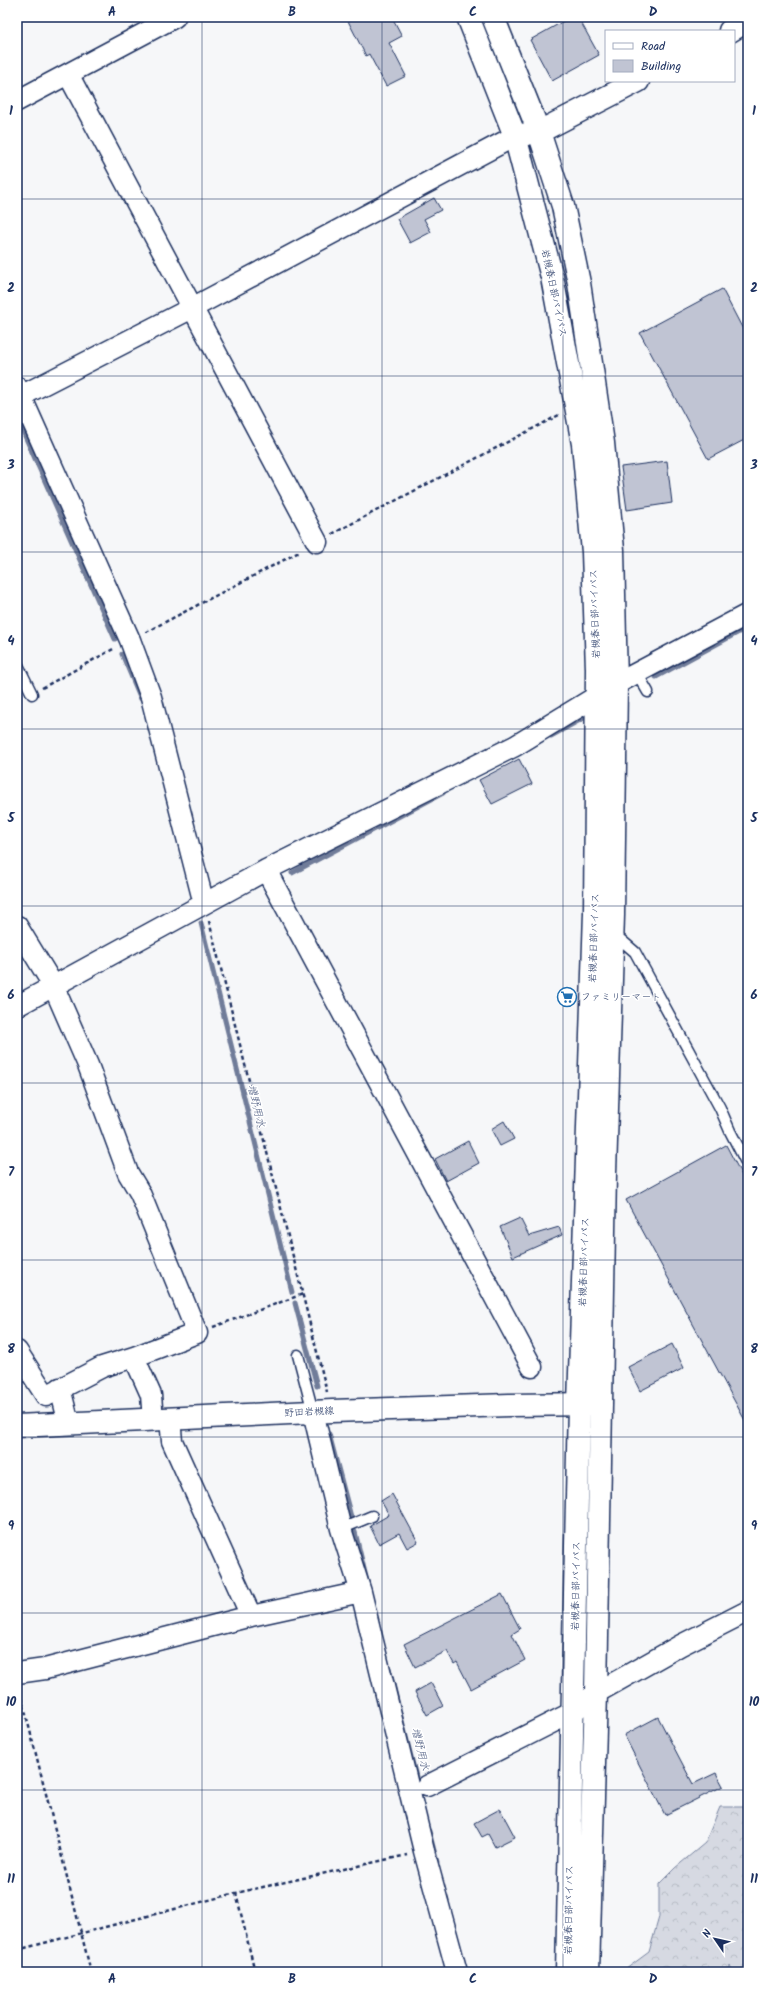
<svg xmlns="http://www.w3.org/2000/svg" width="765" height="1989" font-family="Kalam,'Klee One',sans-serif">
<style>
.forest{fill:url(#forest-crowns);stroke:#7884a0}
.lines{fill:none;stroke-linecap:round;stroke-linejoin:round}
.stream{stroke:#707c99;stroke-width:5}
.building{fill:#c0c4d3;stroke:#1b2f5e}
.lane-casing{stroke:#1b2f5e;stroke-width:13}
.street-casing{stroke:#1b2f5e;stroke-width:23}
.secondary-casing{stroke:#1b2f5e;stroke-width:25}
.primary-casing{stroke:#1b2f5e;stroke-width:25}
.highway-casing{stroke:#1b2f5e;stroke-width:25}
.path{stroke:#1b2f5e;stroke-width:2.5;stroke-dasharray:4 3;stroke-linecap:butt}
.lane{stroke:#fff;stroke-width:10}
.street{stroke:#fff;stroke-width:20}
.secondary{stroke:#fff;stroke-width:22}
.primary{stroke:#fff;stroke-width:22}
.highway{stroke:#fff;stroke-width:22}
.grid{fill:none;stroke:#1b2f5e;stroke-width:1;stroke-opacity:0.55}
.labels{text-anchor:middle;dominant-baseline:central;stroke-width:3;stroke-linejoin:round;paint-order:stroke}
.street-label{font-size:10px;fill:#1b2f5e;stroke:#fff}
.poi-label{font-size:10px;fill:#1b2f5e;stroke:#fff;text-anchor:start}
.water-label{font-size:11px;font-style:italic;fill:#4d5c81;stroke:#fff}
.neatline{fill:none;stroke:#1b2f5e;stroke-width:1.5}
.grid-label{font-size:13px;text-anchor:middle;font-weight:bold;fill:#1b2f5e}
</style>
<defs>
<pattern id="forest-crowns" width="20" height="18" patternUnits="userSpaceOnUse"><rect width="20" height="18" fill="#d6d9e2"/><path d="M2 6a3 3 0 1 1 6 0M12 15a3 3 0 1 1 6 0" fill="none" stroke="#b7bbc4"/></pattern>
</defs>
<rect width="100%" height="100%" fill="#f6f7f9"/>
<filter id="ink" filterUnits="userSpaceOnUse"><feTurbulence type="fractalNoise" baseFrequency=".025" numOctaves="2"/><feDisplacementMap in="SourceGraphic" scale="8" xChannelSelector="R" yChannelSelector="G"/><feConvolveMatrix kernelMatrix="1 2 1 2 8 2 1 2 1" color-interpolation-filters="sRGB"/></filter>
<g filter="url(#ink)">
<path class="forest" d="M720,1807h28v165h-15l-3,-7 -1,7h-107l27,-20 10,-35v-33l16,-16 30,-25z"/>
<g class="lines">
<path class="stream" d="M17,418l98,221
M122,654l19,45
M656,677l92,-50
M551,736l36,-20
M292,873l151,-80
M201,923l91,369
M295,1303l22,83
M329,1434l22,83
M355,1532l12,49
M389,1668l30,121
M429,1831l8,31"/>
</g>
<path class="building" d="M346,17h46l10,19 -13,7 17,33 -20,10 -17,-32 -3,2z
M571,17h7l21,38 -47,26 -22,-41z
M434,198l7,12 -17,9 7,13 -21,11 -13,-24z
M722,289l26,50v99l-40,21 -68,-126z
M667,461l5,42 -45,7 -6,-43z
M519,759l13,25 -40,20 -13,-24z
M504,1121l10,18 -14,7 -9,-17z
M468,1141l11,22 -33,18 -11,-22z
M726,1145l22,42v239l-122,-226z
M520,1218l9,18 30,-9 3,8 -49,22 -13,-30z
M672,1344l12,24 -44,23 -12,-24z
M392,1494l26,48 -11,6 -8,-15 -20,11 -9,-18 19,-11 -8,-14z
M502,1594l18,35 -8,5 13,26 -54,29 -14,-27 -3,2 -7,-13 -32,16 -11,-23z
M431,1683l12,23 -16,9 -12,-23z
M658,1717l35,67 23,-11 7,13 -58,29 -41,-80z
M500,1809l15,28 -20,10 -7,-13 -6,3 -8,-14z"/>
<g class="lines">
<g class="lane-casing">
<path id="lane" d="M17,663l15,31
M637,673l11,19
M614,934l21,18 85,156 10,23 18,35
M298,1355l15,57
M341,1529l31,-13"/>
</g>
<g class="street-casing">
<path id="street" d="M68,74l249,468
M17,101l158,-84
M17,387l113,253 21,57 53,207
M17,398l175,-90 323,-172
M616,684l132,-70
M266,870l266,497
M17,926l36,59 35,80 40,108 12,20 57,140 -63,24 -32,10 -56,29 -29,-45
M17,1006l249,-136 249,-124 82,-50
M134,1357l17,38 2,25
M60,1388l9,36
M313,1412l28,117 20,63 63,259 33,121
M170,1419l2,22 79,175
M17,1673l28,-4 206,-53 110,-24
M427,1786l146,-74 23,-19 85,-48 67,-34"/>
</g>
<g class="secondary-casing">
<path id="secondary" d="M730,31l18,-11
M515,136l24,-4 99,-51"/>
</g>
<g class="primary-casing">
<path id="primary" d="M17,1426l315,-15 177,-6 88,-1"/>
</g>
<g class="highway-casing">
<path id="highway" d="M468,17l47,119 37,141 31,167 10,108 4,117 -2,243 -16,492 -12,568
M493,17l46,115 24,74 16,77 24,160 10,107 3,134 -3,231 -8,258 -9,520 -8,279"/>
</g>
<path class="path" d="M332,534l227,-119
M146,632l155,-81
M42,688l73,-40
M209,921l118,471
M213,1327l90,-33
M20,1691l71,281
M236,1893l19,79
M17,1950l219,-57 171,-38"/>
<use href="#lane" class="lane"/>
<use href="#street" class="street"/>
<use href="#secondary" class="secondary"/>
<use href="#primary" class="primary"/>
<use href="#highway" class="highway"/>
</g>
</g>
<path class="grid" d="M202,17v1955M382,17v1955M563,17v1955M17,199h731M17,376h731M17,552h731M17,729h731M17,906h731M17,1083h731M17,1260h731M17,1437h731M17,1613h731M17,1790h731"/>
<defs>
<g id="supermarket-ring" transform="scale(1)"><circle r="9.5" fill="#fff" stroke="#1f6fb2" stroke-width="1.5"/><path d="M-6-5.5h2.5l.6 2H6L4.5 2H-2.5L-4.4-4H-6ZM-1.5 3.2a1.3 1.3 0 1 0 .1 0ZM3 3.2a1.3 1.3 0 1 0 .1 0Z" fill="#1f6fb2"/></g>
</defs>
<g fill-rule="evenodd">
<use href="#supermarket-ring" x="567" y="997"/>
</g>
<g class="labels">
<g class="street-label">
<text transform="translate(554 293) rotate(78)">岩槻春日部バイパス</text>
<text transform="translate(595 614) rotate(-92)">岩槻春日部バイパス</text>
<text transform="translate(594 938) rotate(-88)">岩槻春日部バイパス</text>
<text transform="translate(584 1262) rotate(-88)">岩槻春日部バイパス</text>
<text transform="translate(309 1412) rotate(-3)">野田岩槻線</text>
<text transform="translate(576 1586) rotate(-89)">岩槻春日部バイパス</text>
<text transform="translate(569 1910) rotate(-89)">岩槻春日部バイパス</text>
</g>
<g class="poi-label">
<text x="581" y="997">ファミリーマート</text>
</g>
<g class="water-label">
<text transform="translate(256 1106) rotate(76)">増野用水</text>
<text transform="translate(420 1749) rotate(76)">増野用水</text>
</g>
</g>
<rect width="765" height="1989" fill="none" stroke="#fff" stroke-width="44"/>
<rect x="605" y="30" width="130" height="52" fill="#ffffff" stroke="#a4acbf"/>
<rect x="613" y="43" width="20" height="6" fill="#ffffff" stroke="#a4acbf"/>
<text x="641" y="50" font-size="12" fill="#1b2f5e">Road</text>
<rect x="613" y="60" width="20" height="12" fill="#c0c4d3" stroke="#a4acbf"/>
<text x="641" y="70" font-size="12" fill="#1b2f5e">Building</text>
<g transform="translate(715 1939) rotate(304)" stroke="#ffffff" stroke-width="3" paint-order="stroke">
<path d="M0-3L7 15L0 10L-7 15Z" fill="#1b2f5e"/>
<text y="-6" font-size="11" font-weight="bold" text-anchor="middle" fill="#1b2f5e">N</text>
</g>
<rect x="22" y="22" width="721" height="1945" class="neatline"/>
<g class="grid-label">
<text x="112" y="16">A</text>
<text x="292" y="16">B</text>
<text x="473" y="16">C</text>
<text x="653" y="16">D</text>
<text x="11" y="115">1</text>
<text x="754" y="115">1</text>
<text x="11" y="292">2</text>
<text x="754" y="292">2</text>
<text x="11" y="469">3</text>
<text x="754" y="469">3</text>
<text x="11" y="645">4</text>
<text x="754" y="645">4</text>
<text x="11" y="822">5</text>
<text x="754" y="822">5</text>
<text x="11" y="999">6</text>
<text x="754" y="999">6</text>
<text x="11" y="1176">7</text>
<text x="754" y="1176">7</text>
<text x="11" y="1353">8</text>
<text x="754" y="1353">8</text>
<text x="11" y="1530">9</text>
<text x="754" y="1530">9</text>
<text x="11" y="1706">10</text>
<text x="754" y="1706">10</text>
<text x="11" y="1883">11</text>
<text x="754" y="1883">11</text>
<text x="112" y="1983">A</text>
<text x="292" y="1983">B</text>
<text x="473" y="1983">C</text>
<text x="653" y="1983">D</text>
</g>
</svg>
